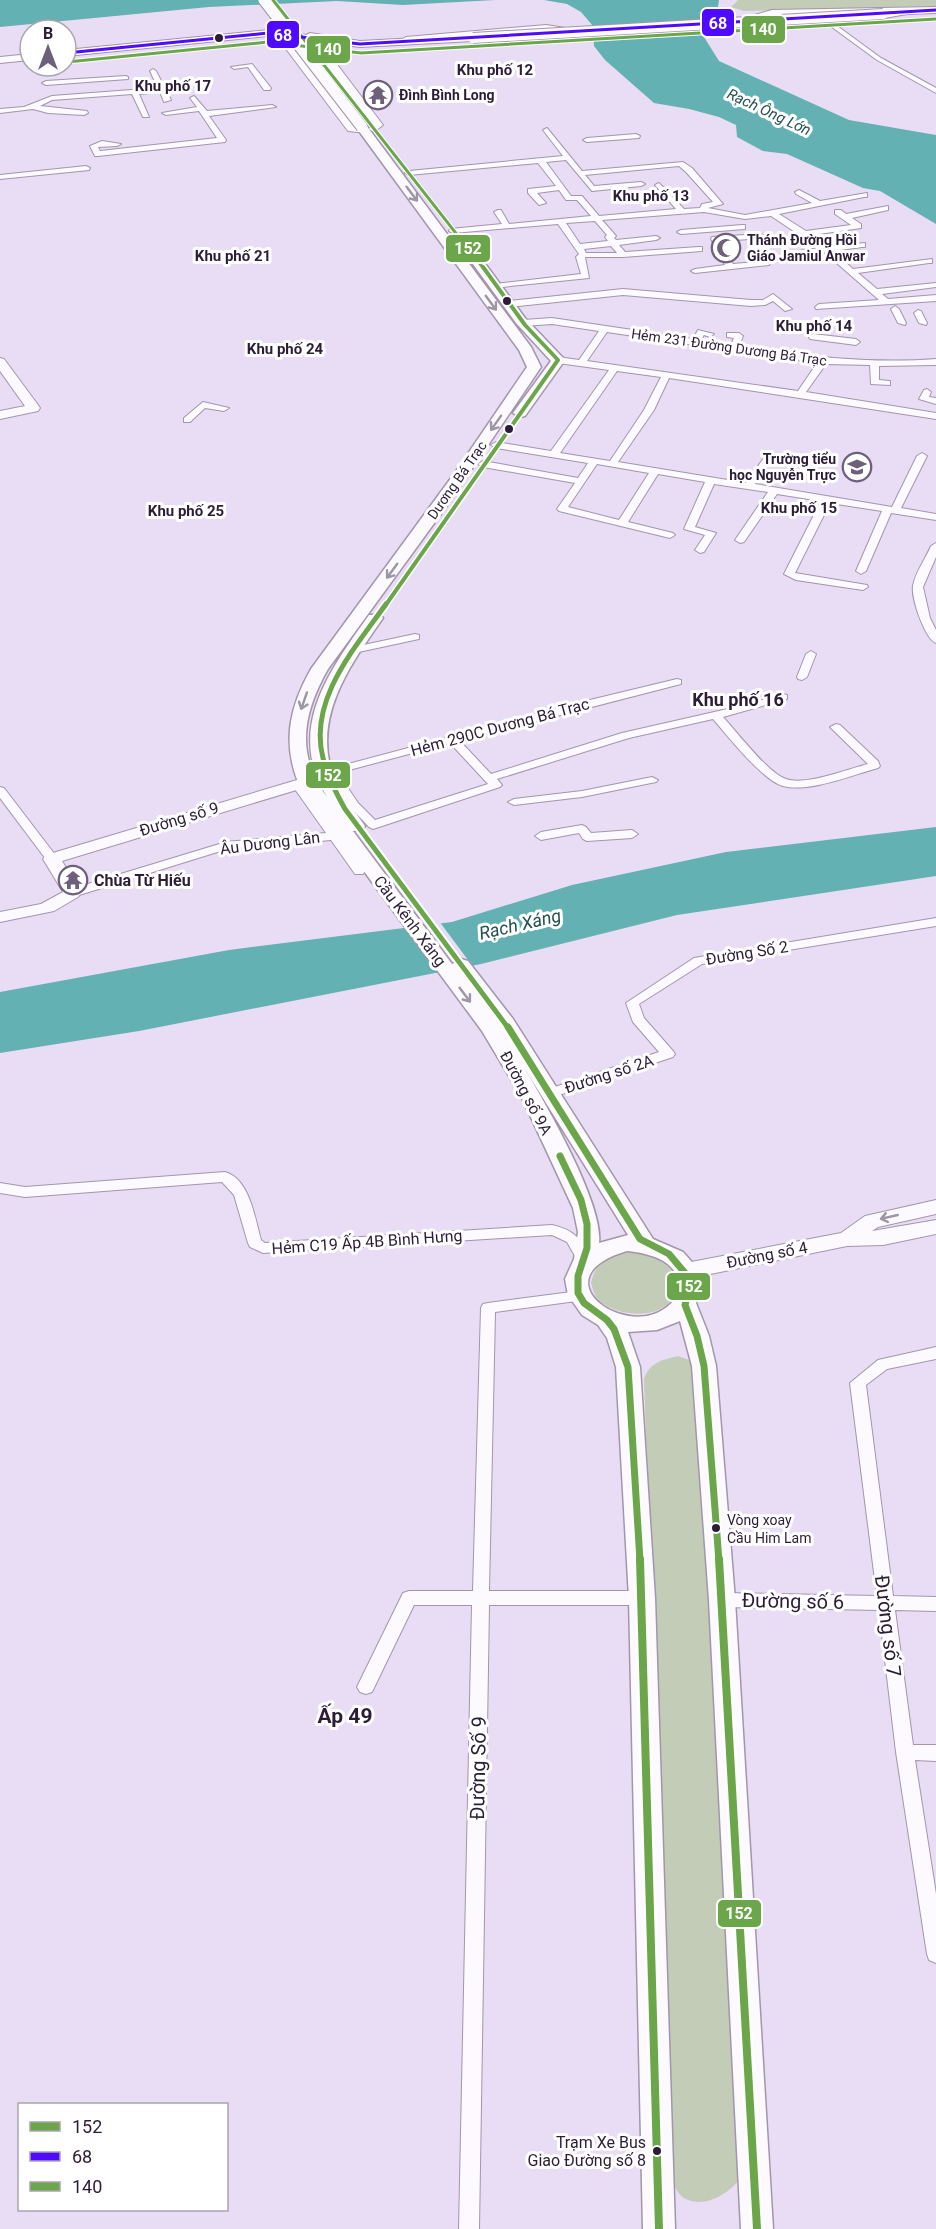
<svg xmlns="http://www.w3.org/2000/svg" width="936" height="2229" font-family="Roboto,sans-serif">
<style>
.green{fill:#c2ccb6}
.water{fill:#63b1b3}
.pier{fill:#e9ddf5}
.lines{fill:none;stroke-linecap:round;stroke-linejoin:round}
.street-casing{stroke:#a295ac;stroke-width:2}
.secondary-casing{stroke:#a295ac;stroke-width:2}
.primary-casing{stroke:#a295ac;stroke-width:3}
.street{fill:#fcfafe;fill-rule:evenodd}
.secondary{fill:#fcfafe;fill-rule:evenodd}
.primary{fill:#fcfafe;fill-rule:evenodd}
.secondary-bridge-casing{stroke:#a295ac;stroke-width:12;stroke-linecap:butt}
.primary-bridge-casing{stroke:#a295ac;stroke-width:13;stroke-linecap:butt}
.secondary-bridge{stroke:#fcfafe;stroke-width:10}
.primary-bridge{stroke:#fcfafe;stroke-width:11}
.bus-1-far4-casing{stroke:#fff;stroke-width:5}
.bus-1-far3-casing{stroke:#fff;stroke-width:7}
.bus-1-far2-casing{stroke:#fff;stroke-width:9}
.bus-1-far1-casing{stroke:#fff;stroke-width:11}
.bus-1-casing{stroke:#fff;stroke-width:13}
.bus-2-casing{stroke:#fff;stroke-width:5}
.bus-3-casing{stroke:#fff;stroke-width:5}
.bus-1-far4{stroke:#6ba74a;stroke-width:3}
.bus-1-far3{stroke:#6ba74a;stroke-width:4}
.bus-1-far2{stroke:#6ba74a;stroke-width:5}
.bus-1-far1{stroke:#6ba74a;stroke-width:7}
.bus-1{stroke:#6ba74a;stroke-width:8}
.bus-2{stroke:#4f0aff;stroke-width:3}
.bus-3{stroke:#6ba74a;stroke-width:3}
.oneway{stroke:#9e96a4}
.bus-dot{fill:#2b1c37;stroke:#fff;stroke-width:2}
.labels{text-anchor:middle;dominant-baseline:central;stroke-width:6;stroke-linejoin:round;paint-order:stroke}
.far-poi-label{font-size:14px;font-weight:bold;fill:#2b1c37;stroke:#fff;text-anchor:start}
.far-street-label{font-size:14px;fill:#2b1c37;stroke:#fff}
.bus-label{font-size:14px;fill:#2b1c37;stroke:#fff;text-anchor:start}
.far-neighbourhood-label{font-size:15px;font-weight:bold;fill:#2b1c37;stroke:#fff}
.far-water-label{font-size:15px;font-style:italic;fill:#23524f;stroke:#fff}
.street-label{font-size:16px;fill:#2b1c37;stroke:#fff}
.poi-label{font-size:16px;font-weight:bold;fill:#2b1c37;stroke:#fff;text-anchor:start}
.near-bus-label{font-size:16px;fill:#2b1c37;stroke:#fff;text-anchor:end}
.neighbourhood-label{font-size:18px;font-weight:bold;fill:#2b1c37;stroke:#fff}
.water-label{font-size:18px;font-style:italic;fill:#23524f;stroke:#fff}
.near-street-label{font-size:20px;fill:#2b1c37;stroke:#fff}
.near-neighbourhood-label{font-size:21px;font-weight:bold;fill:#2b1c37;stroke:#fff}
.line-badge{stroke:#fff;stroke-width:2}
.badge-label{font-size:16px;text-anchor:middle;font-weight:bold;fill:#fff}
</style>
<rect width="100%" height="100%" fill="#e9ddf5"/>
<path class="green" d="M738,0h198v6l-192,5 -13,-4z
M621,1253c8,0 16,-1 23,1 18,4 42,21 30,42 -14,25 -57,21 -75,4 -5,-5 -6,-11 -8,-17 5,-20 11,-23 30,-30z
M678,1356l11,4 5,9 19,303 26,508c-12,15 -36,29 -55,18 -5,-3 -9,-11 -12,-15l-28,-804c6,-17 18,-19 34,-23z"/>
<path class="water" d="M0,0h495l-92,5 -66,-4 -128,6 -209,20z
M544,0h175l-4,27 -11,10 15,24 130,59 87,15v89l-56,-33 -17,-3 -76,-34 -24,-3 -26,-14 -1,-12 -17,-8 -30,-8 -35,-6 -49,-43 -11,-14 -1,-20 -12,-14 -14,-8z
M936,827v49l-259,39 -196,49 -342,67 -139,22v-61l229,-42 223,-28 120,-37 154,-33z"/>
<path class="pier" d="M439,921l35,47 -31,6 -36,-49z"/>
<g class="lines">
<g class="street-casing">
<path id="street" d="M825,20h4l52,38 55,30v5l-59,-33 -52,-38z
M546,25l26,4 -3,2 -23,-2 -140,12 -3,-2 3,-2z
M525,39l2,3 -39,2 -3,-2 3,-2z
M252,64l19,24 -1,2h-6l-16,-23 -14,2 -3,-2z
M153,69l3,2 15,29 -7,2 -4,-10 -21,2 10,23h-6l-11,-23 -80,6 -12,6 47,5 1,2 -4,2 -36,-2 -15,-4 -33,4v-4l24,-2 28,-11 106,-8 -8,-17z
M126,76l2,1v2l-82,6 -4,-2 4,-2z
M194,96l13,15 65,-6 4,2 -67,9 17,24 -1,2 -127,14h-3l-5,-10 12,-5 19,3 -4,2 -19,1 2,4 117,-13 -18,-27 -33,4 -4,-2 35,-6 -7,-9z
M547,128l35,43 101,-9 9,6 31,36 -15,4 37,7 67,-12 -16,-9 -1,-2 4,-2 21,11 47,-8v4h-3l-85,17 27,17 45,-6 -16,-11v-4h6l5,4 42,-8v4l-36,8 9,6v4l-49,7 16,12 37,-4v4h-3l-29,4 20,18 79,-10v4h-3l-71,10 19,16 59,-6v4l-54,7 6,5 48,-4v6l-120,8 -1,-2 4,-3 60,-4 -55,-48 -42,5v-4h3l34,-5 -48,-32 -26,3 -41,-7 -102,8 14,16 -2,2 2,2 40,-4 4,2 -4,2 -37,5 6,7 74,-5h3v4l-79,6h-38l4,21 -97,10v-4h3l86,-10 -5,-17 3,-3 -21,-30 -105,9 -4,-2 1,-2 52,-5 -8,-12 4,-2h3l8,14 82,-8 -14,-16h-11l-7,-10 -22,3 9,10 -7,2 -11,-12v-4l28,-3 -18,-23 -129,12 -4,-2 4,-2 154,-15 -20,-26zM566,160l26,31 49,-5 4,-2 -4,-2 -47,4 -9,-11 94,-9 7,6 27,30 -11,2 -2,4 -16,1 -25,-26 -4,2 21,24 -77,7 -17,-20h-11l-25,-34zM595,221l12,14 -2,2 3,4 -28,3 -14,-21zM611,246l6,7h-31l-2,-4z
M636,134l4,2 -1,2 -52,4 -4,-2 4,-2z
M86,166l4,2 -1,2 -89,9v-4z
M742,225h3v4l-64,5 -4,-2 4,-2z
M761,234l4,2 -1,2 -44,3 13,23 33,-3 4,2 -1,2 -74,8 -4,-2 4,-2 30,-4 -14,-26 1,-2z
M623,289l128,11h12l10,-6 19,15 -7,2 -12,-10 -8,4 -14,1 -128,-11 -114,12 -4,-3 4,-3z
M895,306l4,3 7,14 -1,2 -7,-2 -7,-14z
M918,310l3,1 6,12 -1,2 -7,-2 -5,-10z
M552,318l141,21 5,-9 16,4 -4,3 -6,-2 -3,5 30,5 3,-7 -7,-1v-4h12l4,3 -4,10c65,10 130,18 197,13v6l-57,1v14l11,1v4l-19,-1 -1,-19 -44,-1 -20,28 130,21v6l-267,-41 -15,32 -36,52 128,21 20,-28 3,-1 5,3 -19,27 137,23 25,-51 5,-3 5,3 -26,52 35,6v6l-45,-7 -25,58 -5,3 -5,-3 26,-60 -52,-8 -35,70 72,12 1,2 -5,3 -67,-10 -12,-6 37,-73 -44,-7 -33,48 -4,1 -5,-3 33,-48 -54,-8 -19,43 21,6 -12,19 -4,1 -5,-3 10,-15 -21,-6 21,-47 -47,-8 -30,48 45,11 2,2 -5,3 -111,-27 -2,-2 18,-26 -92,-16 -5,-3 5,-3 95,17 10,-15 -92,-15 -5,-3 5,-3 55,9 58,-81 -51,-7 -4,-3 4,-3 21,3 20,-29 -47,-7 -28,2 -4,-3 4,-3zM607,332l210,31 -19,28 -211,-30zM617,371l44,6 -17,33 -34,51 -50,-8zM597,464l52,9 -30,47 -51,-13z
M813,334l43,5 4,3 -4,3 -46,-6 -1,-2z
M927,389l4,3 -2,5 7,1v6l-17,-5 5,-9z
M203,402l26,6 -5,3 -19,-3 -15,14h-6v-4z
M936,543v14l-13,30 7,31 6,12v13c-11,-4 -25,-45 -23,-57 2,-13 13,-28 18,-40z
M415,634l4,1v4l-65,14 -5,-3 5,-3z
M811,651l5,3 -9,23 -5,3 -4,-1 -1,-2 9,-23z
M677,679l4,1v4l-221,57 31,33 131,-41 123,-28 38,-11 4,1v4l-64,18c13,14 46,57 63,62 19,7 62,-10 82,-15l-36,-35 -2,-2 6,-3 4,1 38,36 2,5 -2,2c-26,7 -69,25 -95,18 -20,-5 -56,-51 -70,-67l-84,19 -132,41 5,6 -2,2 -127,42 -4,-2 -19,-20 -21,-31 -7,-1 -2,-2 2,-2 243,-65zM450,743l38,41 -113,36 -17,-17 -20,-30z
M652,777l6,3 -2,2 -74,15 -68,8 -6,-3 6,-3 68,-8z
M298,782l4,1 63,88 -2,3h-8l-24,-34 -104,9 -151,47h-8l-2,-3 2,-3 158,-48 100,-9 -34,-48z
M0,787l4,1 52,68 2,3 -2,3h-8l-48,-64z
M582,825l4,2 5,6 41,-3 6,4 -6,4 -45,3 -4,-2 -4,-6 -38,7 -6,-4 6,-4z
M936,918v8l-234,38 -63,40 5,14 29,33 2,3 -2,3 -117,39 -5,1 -7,-4 2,-3 113,-38 -26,-30 -7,-19 68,-45z
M225,1172c25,7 30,47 36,68l4,3 287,-18c22,5 30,14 39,34l-2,4h-10l-12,-21 -15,-7 -289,18 -13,-6 -2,-4 -14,-48 -12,-13 -197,15 -25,-4v-10l25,4z
M579,1291l5,1 2,4 -2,4 -89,12 -6,279h153l6,2 2,5 -2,5 -6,2h-153l-10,624h-20l13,-624h-58l-42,87 -6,2 -6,-2 -3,-5 46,-94 6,-2h64l8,-283 2,-4 5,-1z
M936,1347v12l-49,10 -21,16 27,211 43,1v14l-41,-1 18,135h23v16l-21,-1 21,134v69l-7,-3 -2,-6 -31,-202 -17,-142 -157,-3 -6,-2 -2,-5 2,-5 6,-2 155,3 -27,-213 28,-23z"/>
</g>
<g class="secondary-casing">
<path id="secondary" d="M936,7v6l-29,1 -45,8 -3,-1v-4l8,-2 -105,3 2,3 17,1v4h-23l-7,-10 21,-6z
M268,30l38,5 4,-2 50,8 113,-6 5,3 -5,3 -113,6 -40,-5 63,83 -9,7 -5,-3 3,-4 -63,-84 -21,-3 67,88 13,3v4l-20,-2 -71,-94 -9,-1 -202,20v-6z
M30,54v6l-30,3v-6z
M0,358l4,1 34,46 2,3 -2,3 -38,8v-8l25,-5 -25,-35z
M307,777l8,5 -2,3 -251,76 19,32 -3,4 -24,14 -54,11v-10l41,-8 22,-12 -20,-33 3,-4z
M936,1200v14l-58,13 -6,4 64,-11v14l-53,11 -36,1 -161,33 -7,-3 -3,-5 3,-5 7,-3 155,-30 24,-17z"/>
</g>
<g class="primary-casing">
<path id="primary" d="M362,124l4,1 165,222 10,20 -95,140 -118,162c-25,44 -33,85 -1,128 -42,-68 3,-127 42,-182h12l2,3c-32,46 -71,98 -50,157 7,18 21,35 32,51l-3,4 -9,1 99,133 9,-5 7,2 45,58 140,220 30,13 8,9 9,15 1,10 -5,17 13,33 7,30 19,234 38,629h-32l-32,-629 -17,-234 -12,-45 -23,9 -29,2 12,35 15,231 20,631h-32l-14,-631 -13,-231 -9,-29 -9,-13 -16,-10 -14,-20 -3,-16 9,-20 4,-27 -5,-24 -51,-110 -40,-67 -184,-249c-16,-41 -8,-76 13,-113l143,-195 73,-107 -8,-17 -163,-223zM523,1066l105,169 -29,8c5,-38 -54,-141 -76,-177zM627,1251c20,2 53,9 51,36 0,10 -6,17 -14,22 -42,29 -125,-32 -37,-58z
M466,242l4,1 55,75 40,42 -40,56 -5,1 -7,-4 38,-52 -35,-38 -54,-74 -2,-3z"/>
</g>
<use href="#street" class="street"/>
<use href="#secondary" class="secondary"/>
<use href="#primary" class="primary"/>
<g class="secondary-bridge-casing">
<path id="secondary-bridge" d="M473,38l410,-24"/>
</g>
<g class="primary-bridge-casing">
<path id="primary-bridge" d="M264,0l98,127"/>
</g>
<use href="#secondary-bridge" class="secondary-bridge"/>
<use href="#primary-bridge" class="primary-bridge"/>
<g class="bus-1-far4-casing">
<path id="bus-1-far4" d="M273,0l211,269"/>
</g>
<g class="bus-1-far3-casing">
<path id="bus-1-far3" d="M385,606l173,-246 -33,-35 -42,-58"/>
</g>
<g class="bus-1-far2-casing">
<path id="bus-1-far2" d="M386,604c-31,44 -78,96 -63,154 4,18 13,35 22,51l164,220"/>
</g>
<g class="bus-1-far1-casing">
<path id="bus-1-far1" d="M508,1027l132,212 29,15 16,19 4,15 -4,17 12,31 7,30 15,195
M560,1156l21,44 6,24v24l-9,28v17l6,10 23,17 7,9 14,38 12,194"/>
</g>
<g class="bus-1-casing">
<path id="bus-1" d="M640,1559l19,670
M719,1559l38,670"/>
</g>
<g class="bus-2-casing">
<path id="bus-2" d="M66,53l202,-20 92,11 576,-34"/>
</g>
<g class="bus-3-casing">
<path id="bus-3" d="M67,62l201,-20 93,11 575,-34"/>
</g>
<use href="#bus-1-far4" class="bus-1-far4"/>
<use href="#bus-1-far3" class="bus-1-far3"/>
<use href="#bus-1-far2" class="bus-1-far2"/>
<use href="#bus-1-far1" class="bus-1-far1"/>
<use href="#bus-1" class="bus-1"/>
<use href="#bus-2" class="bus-2"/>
<use href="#bus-3" class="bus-3"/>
</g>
<defs><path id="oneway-shaft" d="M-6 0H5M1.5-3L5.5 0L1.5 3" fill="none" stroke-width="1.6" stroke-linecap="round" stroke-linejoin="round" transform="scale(1.5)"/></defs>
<g class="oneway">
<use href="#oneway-shaft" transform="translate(412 194) rotate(53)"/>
<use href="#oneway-shaft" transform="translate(491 303) rotate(54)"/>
<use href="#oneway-shaft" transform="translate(496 423) rotate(125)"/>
<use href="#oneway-shaft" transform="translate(392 571) rotate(126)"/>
<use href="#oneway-shaft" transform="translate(304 701) rotate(109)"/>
<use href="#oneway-shaft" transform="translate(465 995) rotate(53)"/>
<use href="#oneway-shaft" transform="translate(889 1217) rotate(167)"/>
</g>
<defs>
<g id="temple-ring" transform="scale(1.5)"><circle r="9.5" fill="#fff" stroke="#6e607a" stroke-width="1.5"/><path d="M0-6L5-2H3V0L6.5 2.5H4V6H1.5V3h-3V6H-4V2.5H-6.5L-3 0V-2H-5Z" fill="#6e607a"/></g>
<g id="mosque-ring" transform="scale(1.5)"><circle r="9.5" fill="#fff" stroke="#6e607a" stroke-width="1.5"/><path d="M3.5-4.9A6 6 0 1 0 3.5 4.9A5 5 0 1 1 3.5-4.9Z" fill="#6e607a"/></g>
<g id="school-ring" transform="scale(1.5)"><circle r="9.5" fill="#fff" stroke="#6e607a" stroke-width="1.5"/><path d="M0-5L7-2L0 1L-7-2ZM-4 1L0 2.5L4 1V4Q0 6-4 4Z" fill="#6e607a"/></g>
</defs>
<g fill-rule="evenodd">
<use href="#temple-ring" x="378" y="95"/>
<use href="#mosque-ring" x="726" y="248"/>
<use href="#school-ring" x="857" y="467"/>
<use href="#temple-ring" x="73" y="880"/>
</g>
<g class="bus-dot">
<circle cx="219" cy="38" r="5"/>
<circle cx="507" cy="301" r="5"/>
<circle cx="509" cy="429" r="5"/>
<circle cx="716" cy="1528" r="5"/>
<circle cx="657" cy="2151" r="5"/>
</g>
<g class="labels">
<g class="far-poi-label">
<text x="399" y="95">Đình Bình Long</text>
<text x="747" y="240">Thánh Đường Hồi<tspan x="747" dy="16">Giáo Jamiul Anwar</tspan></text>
<text x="836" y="459" text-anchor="end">Trường tiểu<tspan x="836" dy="16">học Nguyễn Trực</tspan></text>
</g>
<g class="far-street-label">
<text transform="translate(729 347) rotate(8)">Hẻm 231 Đường Dương Bá Trạc</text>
<text transform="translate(457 480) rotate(-55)">Dương Bá Trạc</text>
</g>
<g class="bus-label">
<text x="727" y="1520">Vòng xoay<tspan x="727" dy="18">Cầu Him Lam</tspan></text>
</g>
<g class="far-neighbourhood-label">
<text x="495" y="70">Khu phố 12</text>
<text x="173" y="86">Khu phố 17</text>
<text x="651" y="196">Khu phố 13</text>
<text x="233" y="256">Khu phố 21</text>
<text x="814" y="326">Khu phố 14</text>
<text x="285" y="349">Khu phố 24</text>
<text x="799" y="508">Khu phố 15</text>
<text x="186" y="511">Khu phố 25</text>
</g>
<g class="far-water-label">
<text transform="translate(769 112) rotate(25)">Rạch Ông Lớn</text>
</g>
<g class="street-label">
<text transform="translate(500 727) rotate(-15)">Hẻm 290C Dương Bá Trạc</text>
<text transform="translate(179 819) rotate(-17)">Đường số 9</text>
<text transform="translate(270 843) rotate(-7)">Âu Dương Lân</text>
<text transform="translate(410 921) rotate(53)">Cầu Kênh Xáng</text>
<text transform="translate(747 953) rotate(-9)">Đường Số 2</text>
<text transform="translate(609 1074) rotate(-18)">Đường số 2A</text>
<text transform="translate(526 1093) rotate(62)">Đường số 9A</text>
<text transform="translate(367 1242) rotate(-4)">Hẻm C19 Ấp 4B Bình Hưng</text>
<text transform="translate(767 1255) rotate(-11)">Đường số 4</text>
</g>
<g class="poi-label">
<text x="94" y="880">Chùa Từ Hiếu</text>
</g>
<g class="near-bus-label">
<text x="646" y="2142">Trạm Xe Bus<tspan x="646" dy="18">Giao Đường số 8</tspan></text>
</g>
<g class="neighbourhood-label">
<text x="738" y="699">Khu phố 16</text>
</g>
<g class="water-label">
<text transform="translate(520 924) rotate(-13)">Rạch Xáng</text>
</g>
<g class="near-street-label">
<text transform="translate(793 1601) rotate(1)">Đường số 6</text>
<text transform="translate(888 1626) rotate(83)">Đường số 7</text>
<text transform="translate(478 1768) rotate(-89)">Đường Số 9</text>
</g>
<g class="near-neighbourhood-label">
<text x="345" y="1716">Ấp 49</text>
</g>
</g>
<g class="line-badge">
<rect x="701" y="8" width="34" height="29" rx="6" fill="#4f0aff"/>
<rect x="741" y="15" width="45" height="29" rx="6" fill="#6ba74a"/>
<rect x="266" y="20" width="34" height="29" rx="6" fill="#4f0aff"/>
<rect x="306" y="35" width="45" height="29" rx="6" fill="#6ba74a"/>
<rect x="445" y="234" width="46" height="29" rx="6" fill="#6ba74a"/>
<rect x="305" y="761" width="46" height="28" rx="6" fill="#6ba74a"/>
<rect x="666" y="1272" width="45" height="29" rx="6" fill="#6ba74a"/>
<rect x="717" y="1899" width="45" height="29" rx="6" fill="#6ba74a"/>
</g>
<g class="badge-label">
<text x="718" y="29">68</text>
<text x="763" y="35">140</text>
<text x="283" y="41">68</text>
<text x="328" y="55">140</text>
<text x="468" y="254">152</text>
<text x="328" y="781">152</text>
<text x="689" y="1292">152</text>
<text x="739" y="1919">152</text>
</g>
<rect x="18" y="2103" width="210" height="108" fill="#ffffff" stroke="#aaa4af" stroke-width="1.5"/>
<rect x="30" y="2122" width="30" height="9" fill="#6ba74a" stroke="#aaa4af" stroke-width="1.5"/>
<text x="72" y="2133" font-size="18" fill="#2b1c37">152</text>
<rect x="30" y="2152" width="30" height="9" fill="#4f0aff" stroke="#aaa4af" stroke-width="1.5"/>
<text x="72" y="2163" font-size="18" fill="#2b1c37">68</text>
<rect x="30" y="2182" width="30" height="9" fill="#6ba74a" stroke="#aaa4af" stroke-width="1.5"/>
<text x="72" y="2193" font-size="18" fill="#2b1c37">140</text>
<g transform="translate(48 48)"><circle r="28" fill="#ffffff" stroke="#aaa4af" stroke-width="1.5"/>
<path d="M0-4.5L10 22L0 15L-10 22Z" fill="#6e607a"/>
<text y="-9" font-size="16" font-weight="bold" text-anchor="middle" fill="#2b1c37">B</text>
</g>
</svg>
